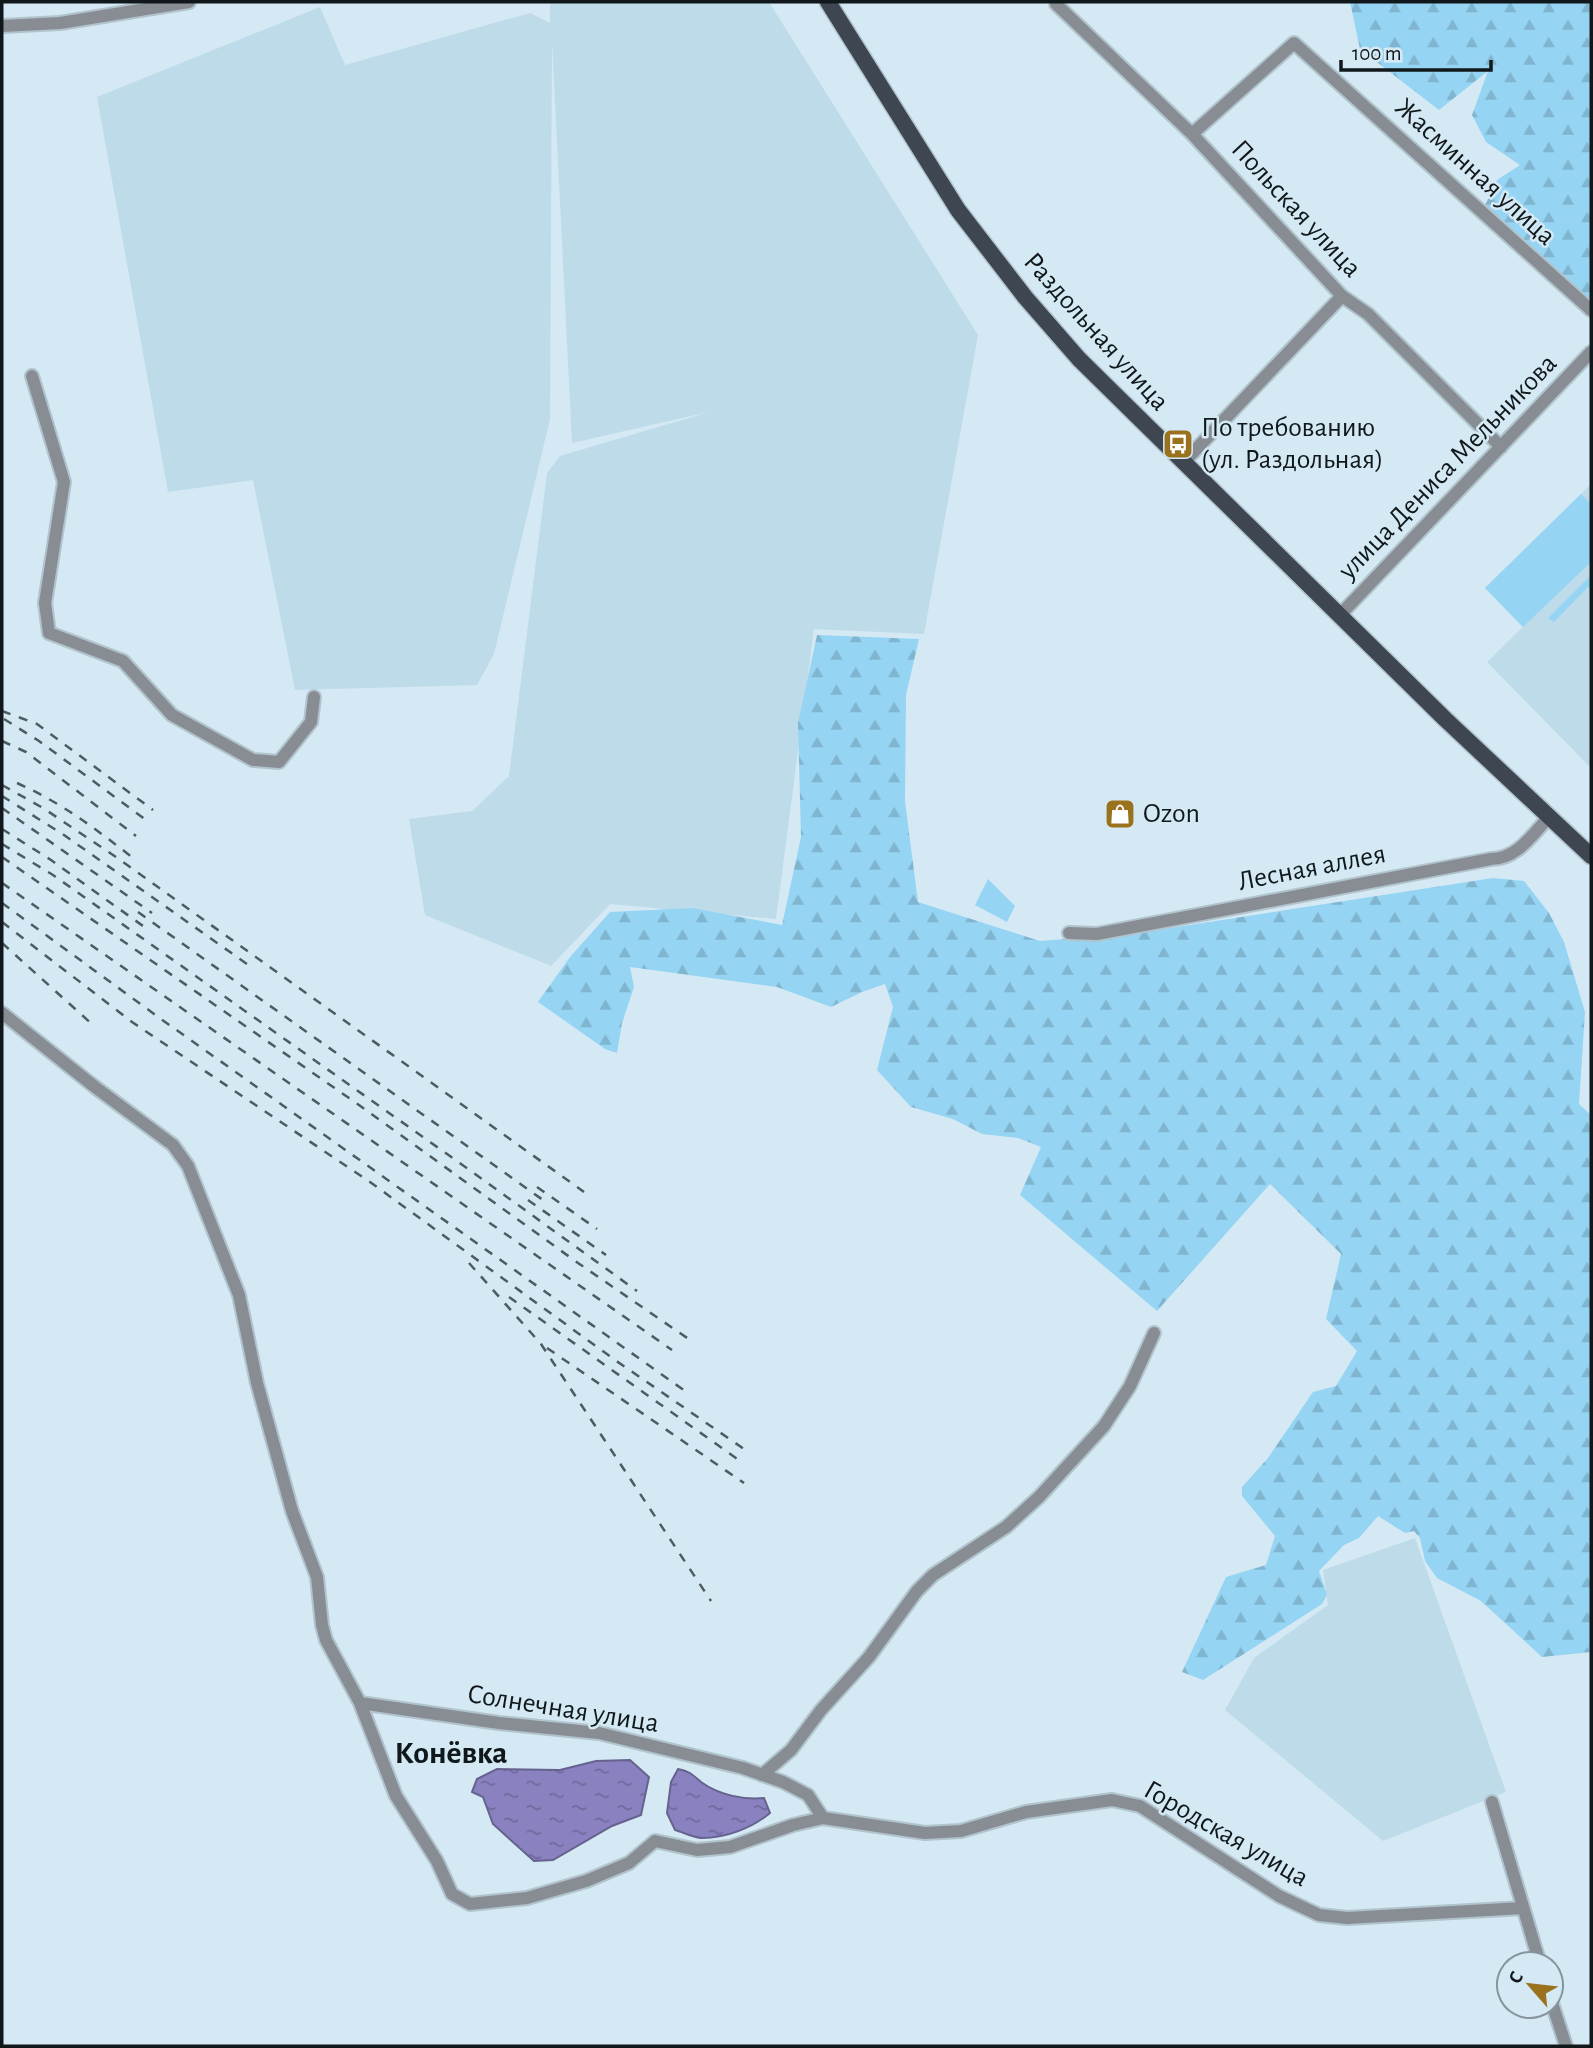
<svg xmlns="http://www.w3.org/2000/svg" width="1593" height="2048" font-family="'Alegreya Sans',sans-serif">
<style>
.built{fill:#bedbe9}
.green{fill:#96d4f3}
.forest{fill:url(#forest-firs)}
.water{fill:url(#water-ripples);stroke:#65628e;stroke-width:2}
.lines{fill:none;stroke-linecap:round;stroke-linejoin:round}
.minor-casing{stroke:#b1c3cd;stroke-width:16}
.major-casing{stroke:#b1c3cd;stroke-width:19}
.minor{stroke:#888d94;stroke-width:12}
.major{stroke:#3e4652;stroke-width:16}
.rail{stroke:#4e5b60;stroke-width:2.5;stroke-dasharray:9 9;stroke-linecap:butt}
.labels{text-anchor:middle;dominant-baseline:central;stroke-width:5;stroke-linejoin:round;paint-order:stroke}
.street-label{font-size:28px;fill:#10181b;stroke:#d4e9f4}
.poi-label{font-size:28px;fill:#10181b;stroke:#d4e9f4;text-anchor:start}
.quarter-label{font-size:32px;font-weight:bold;fill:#10181b;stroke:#d4e9f4}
</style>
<defs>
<pattern id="forest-firs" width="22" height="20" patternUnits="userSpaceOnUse" patternTransform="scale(1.75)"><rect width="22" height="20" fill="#96d4f3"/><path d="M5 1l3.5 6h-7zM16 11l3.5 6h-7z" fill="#80b5d0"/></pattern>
<pattern id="water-ripples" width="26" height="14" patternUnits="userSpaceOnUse" patternTransform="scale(1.75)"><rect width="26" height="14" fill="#8a82c0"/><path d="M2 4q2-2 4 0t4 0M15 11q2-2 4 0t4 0" fill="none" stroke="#6f699b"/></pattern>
</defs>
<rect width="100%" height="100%" fill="#d4e9f4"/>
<path class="built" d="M550,2h219l209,333 -54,299 -110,-5 -38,290 -166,-15 -59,62 -126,-51 -16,-96 63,-8 37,-35 38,-303 13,-17 149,-44 -137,31 -20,-401 -2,377 -56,235 -17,31 -182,5 -42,-210 -85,12 -71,-395 223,-90 25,58 185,-52 20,10z
M1591,484v284l-104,-106 36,-35 -38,-39z
M1415,1538l91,254 -123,49 -158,-131 29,-52 74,-53 -5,-35z"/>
<path class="green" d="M1581,494l10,10v58l-68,65 -38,-39z
M1591,575v14l-3,-2 -34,35 -6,-4z
M988,879l27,27 -8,16 -32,-17z"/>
<path class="forest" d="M1350,2h241v303l-106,-100 12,-25 23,-15 -34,-23 -14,-27 16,-44 -49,39 -79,-61z
M817,635l102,4 -13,56 -1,106 13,101 122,39 92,-7 361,-56 31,3 25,32 15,29 21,70 -6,92 12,11v537l-49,5 -61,-56 -44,-23 -12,-17 -5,-23 -6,-7 -9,2 -27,-17 -19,22 -15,7 -25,26 8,24 -5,9 -119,76 -21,-8 44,-95 40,-12 9,-29 -33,-40v-9l26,-29 45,-66 23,-6 21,-35 -31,-32 15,-65 -71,-70 -113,127 -137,-116 21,-48 -23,-9 -36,-4 -29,-15 -42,-12 -34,-37 16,-63 -8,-23 -23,8 -31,15 -54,-20 -147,-20 4,20 -12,36 -5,30 -12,-4 -67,-47 32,-45 40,-45 82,-4 90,17 19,-88 -3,-114z"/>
<path class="water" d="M630,1760l19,17 -8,38 -29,11 -59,34 -19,1 -41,-37 -10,-27 -11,-5 5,-13 20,-10 63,1 36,-9z
M678,1769c11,2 14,5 23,13 18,13 42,18 63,16l6,15c-18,15 -44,25 -68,25 -9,0 -19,-6 -27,-8l-8,-17 4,-31z"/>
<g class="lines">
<g class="minor-casing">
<path id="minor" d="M1056,4l136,130 150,162 26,18 133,133
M2,26l58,-3 129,-21
M1192,134l102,-91 297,267
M32,376l32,106 -19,121 4,30 74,28 49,54 81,45 26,2 32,-40 3,-25
M1183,463l159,-167
M1339,616l252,-264
M1069,933l28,1 394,-75c26,0 41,-24 58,-42
M2,1013l93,74 78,58 15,21 51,129 18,88 35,128 25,66 5,48 4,15 34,63 36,93 41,65 15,33 18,10 57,-6 59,-17 43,-18 26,-22 42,9 33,-3 63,-22 30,-7 102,15 36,-2 65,-19 86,-12 28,6 139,90 40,19 28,3 176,-10
M360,1703l139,20 100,10 144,35 40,14 25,13 15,23
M762,1775l29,-25 30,-40 48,-53 48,-66 16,-16 73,-48 33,-30 65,-71 26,-40 24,-53
M1492,1802l48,162
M1551,2000l15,46"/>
</g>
<g class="major-casing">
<path id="major" d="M828,2l130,208 67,87 54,62 366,360 146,137"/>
</g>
<use href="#minor" class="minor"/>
<use href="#major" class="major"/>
<path class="rail" d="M2,711l35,13 116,86
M4,719l35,22 107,79
M2,741l24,11 110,84
M17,783c47,21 80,47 120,78
M2,785l41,23 73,49 468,335
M2,796l62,39 183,129
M2,808l150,105
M2,829l49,31 92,66
M2,844l51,31 418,296 166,120
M2,857l357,248 219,158 115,79
M2,883l670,467
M2,903l159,116 524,372
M138,912l405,288
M2,922l130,100 238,160 245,178 129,89
M2,943l91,82
M537,1187l60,42
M528,1200l78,55
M469,1263l72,81 170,257
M509,1297l234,166
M547,1348l197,135"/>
</g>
<defs>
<g id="bus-square" transform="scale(1.575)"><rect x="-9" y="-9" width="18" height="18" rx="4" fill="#9a721e" stroke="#d4e9f4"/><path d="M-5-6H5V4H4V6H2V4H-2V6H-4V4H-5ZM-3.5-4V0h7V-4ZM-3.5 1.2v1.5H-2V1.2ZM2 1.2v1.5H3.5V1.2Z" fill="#fff"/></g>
<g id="shop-square" transform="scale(1.575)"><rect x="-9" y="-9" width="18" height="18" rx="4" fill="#9a721e" stroke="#d4e9f4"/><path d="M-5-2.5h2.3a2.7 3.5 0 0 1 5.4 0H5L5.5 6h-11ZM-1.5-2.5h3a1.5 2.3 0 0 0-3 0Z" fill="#fff"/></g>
</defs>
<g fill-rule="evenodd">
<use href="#bus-square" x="1178" y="444"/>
<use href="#shop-square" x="1120" y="814"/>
</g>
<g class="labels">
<g class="street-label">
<text transform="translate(1475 172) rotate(42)">Жасминная улица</text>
<text transform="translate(1296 209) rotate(47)">Польская улица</text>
<text transform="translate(1096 332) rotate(48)">Раздольная улица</text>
<text transform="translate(1448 467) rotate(-46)">улица Дениса Мельникова</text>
<text transform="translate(1312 868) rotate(-11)">Лесная аллея</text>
<text transform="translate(563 1709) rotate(9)">Солнечная улица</text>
<text transform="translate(1226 1834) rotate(30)">Городская улица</text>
</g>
<g class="poi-label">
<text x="1201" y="428">По требованию<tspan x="1201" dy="32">(ул. Раздольная)</tspan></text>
<text x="1143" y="814">Ozon</text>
</g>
<g class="quarter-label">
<text x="451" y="1753">Конёвка</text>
</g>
</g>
<rect width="1593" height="2048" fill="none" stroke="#10181b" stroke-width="7"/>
<g transform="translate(1530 1985) rotate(298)"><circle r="33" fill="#d4e9f4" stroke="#86959d" stroke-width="2"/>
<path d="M0-5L12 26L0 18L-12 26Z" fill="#9a721e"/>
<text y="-10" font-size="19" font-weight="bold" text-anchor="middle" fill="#10181b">С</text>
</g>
<path d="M1341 60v10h150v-10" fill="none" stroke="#10181b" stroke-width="3.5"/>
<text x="1352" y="60" font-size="21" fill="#10181b" stroke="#d4e9f4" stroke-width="5" paint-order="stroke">100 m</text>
</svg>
